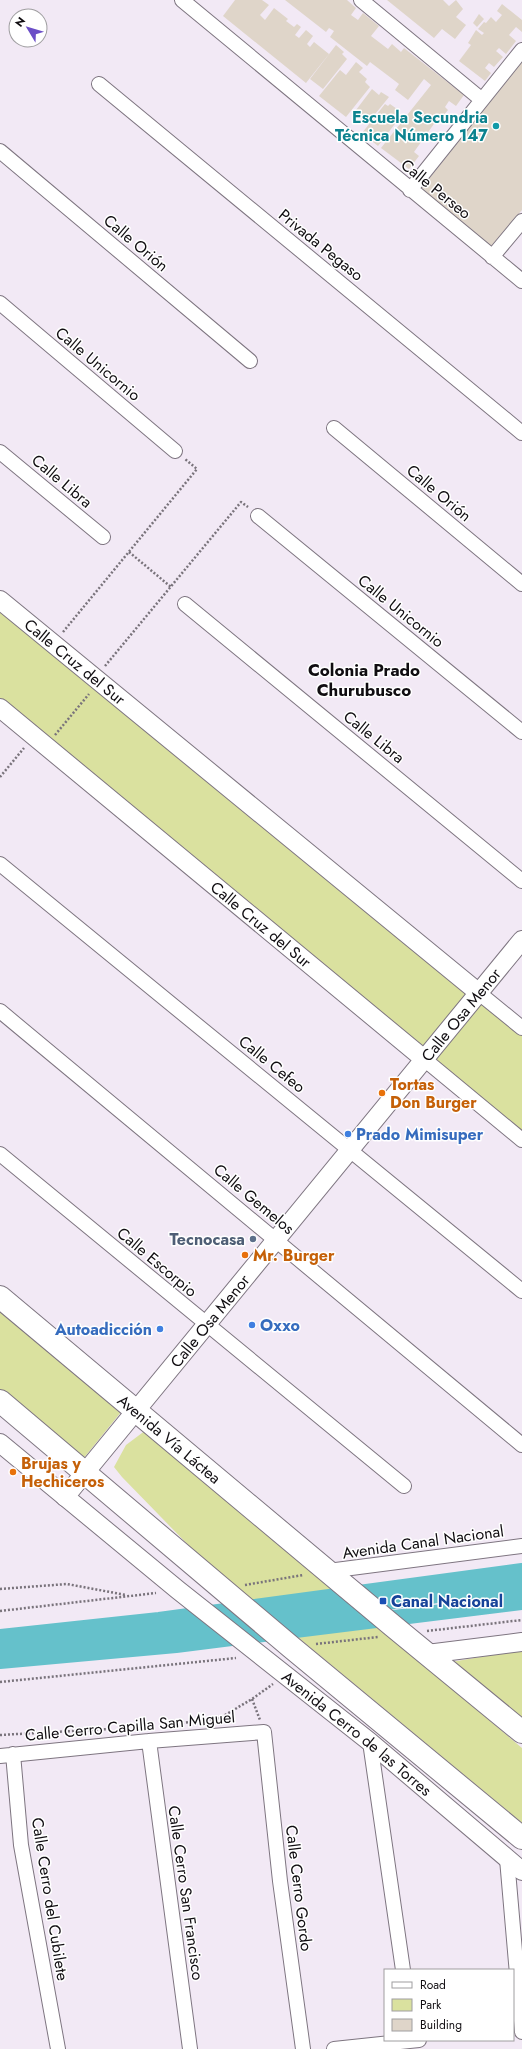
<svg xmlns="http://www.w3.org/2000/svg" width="522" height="2049" font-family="Jost,sans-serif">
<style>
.green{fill:#dae19f}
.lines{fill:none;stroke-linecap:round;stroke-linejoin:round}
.canal{stroke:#65c1cb;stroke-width:16}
.building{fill:#dfd5c9}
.minor-casing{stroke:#7e7580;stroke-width:16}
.tertiary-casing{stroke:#7e7580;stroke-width:20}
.primary-casing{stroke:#7e7580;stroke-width:24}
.path{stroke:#79737b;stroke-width:2.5;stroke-dasharray:2 2;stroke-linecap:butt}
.minor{stroke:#fff;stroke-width:14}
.tertiary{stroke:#fff;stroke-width:18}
.primary{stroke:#fff;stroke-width:22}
.culture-dot{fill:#0f9aa8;stroke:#fff;stroke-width:1.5}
.food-dot{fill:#e8710a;stroke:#fff;stroke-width:1.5}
.shop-dot{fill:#3f7fe0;stroke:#fff;stroke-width:1.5}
.service-dot{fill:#5c6f8a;stroke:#fff;stroke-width:1.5}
.transit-dot{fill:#1a4fb4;stroke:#fff;stroke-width:1.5}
.labels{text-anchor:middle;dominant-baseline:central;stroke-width:3;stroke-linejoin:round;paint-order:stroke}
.culture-label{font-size:16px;font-weight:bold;fill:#0d838f;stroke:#fff;text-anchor:end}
.street-label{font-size:16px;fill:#100d11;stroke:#fff}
.food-label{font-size:16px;font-weight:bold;fill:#c56008;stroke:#fff;text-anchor:start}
.shop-label{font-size:16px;font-weight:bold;fill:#366cbe;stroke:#fff;text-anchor:start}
.service-label{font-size:16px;font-weight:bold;fill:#4e5e75;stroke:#fff;text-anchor:end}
.transit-label{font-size:16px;font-weight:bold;fill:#164399;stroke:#fff;text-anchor:start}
.neighbourhood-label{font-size:17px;font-weight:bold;fill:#100d11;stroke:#fff}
</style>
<rect width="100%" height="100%" fill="#f2e9f5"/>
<path class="green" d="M0,605l522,431v99l-113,-91 -409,-346z
M0,1303l126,103 -43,53 -83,-69z
M146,1430l376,318v75l-326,-270 -74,-76 -8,-10 12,-22z
M522,1650v72l-71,-60z"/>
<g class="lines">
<path class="canal" d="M0,1637l159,-17 363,-49
M0,1648l204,-20 233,-33 85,-8
M0,1661l176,-16 346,-43"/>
</g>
<path class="building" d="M235,0h27l7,5 -9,10 5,5 9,-12 14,11 -2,2 8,6 3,-3 4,3 -6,8 4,3 7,-8 7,6 -6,8 3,3 4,-5 15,12 -23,29 -83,-67z
M285,0h62l9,8 -5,7 7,5 5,-7 16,13 -8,10 17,13 4,-5 9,8 3,-4 60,47 -8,11 -7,-5 -4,6 3,3 -5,6 -2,-2 -27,38 5,4 -10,13 -28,-21 50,-63 -7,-6 -16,21 -13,-10 4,-6 -29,-22 -3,4 -37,-29 4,-6 -5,-3 -3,4z
M387,0h56l6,6 7,-6 7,9 -7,8 10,8 -11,14 -13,-10 -8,9z
M502,4l20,16v12l-6,-5 -7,8 7,6 -10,13 -7,-6 -3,3 7,6 -9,10 -5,-4 -4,5 6,5 -6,8 -26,-20 12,-16 -3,-2 8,-13 6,5 2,-2 -6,-4 6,-7 2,1 5,-6 5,5 6,-7 -5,-4z
M479,14l5,5 -7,8 -4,-4z
M336,45l8,7 -2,2 5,5 -24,30 -13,-10z
M356,62l7,6 -4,4 8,7 -2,3 5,5 -24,30 -27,-21 21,-26 6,5z
M522,62v148l-31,36 -71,-56z
M372,89l7,6 2,-3 8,5 -22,27 -8,-6 3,-4 -6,-4z
M385,104l3,2 2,-2 7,5 -2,3 6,4 -23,30 -16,-13z"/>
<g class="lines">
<g class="minor-casing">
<path id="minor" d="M182,0l340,281
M361,0l121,100
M99,84l423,349
M0,151l250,210
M410,190l112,-140
M492,257l30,-36
M0,303l175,148
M334,428l188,156
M0,452l103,85
M258,516l264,216
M185,604l337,277
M0,864l522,427
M479,993l43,35
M0,1011l522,434
M424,1059l98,81
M0,1154l404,332
M328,1571l194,-25
M149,1741l41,308
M370,1742l33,228
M13,1754l8,91 37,204
M0,1756l149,-15 115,-9 16,149 23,168
M507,1859l15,173
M334,2049l85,-9"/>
</g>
<g class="tertiary-casing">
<g id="tertiary">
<path id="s1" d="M0,600l479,393"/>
<path id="s2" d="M0,708l424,351"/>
<path id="s3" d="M0,1443l178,147 192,152 152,129"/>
<path id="s4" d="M65,1497l457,-557"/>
<path d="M427,1654l95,-12"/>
</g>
</g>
<g class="primary-casing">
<g id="primary">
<path id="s5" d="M0,1297l393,329 129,106"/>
<path d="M0,1401l291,246 231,191"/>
</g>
</g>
<path class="path" d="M129,552l42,35
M63,632l134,-163 -12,-10
M105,666l136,-164 7,5
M55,735l34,-41
M0,777l24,-29
M245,1585l58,-10
M0,1589l67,-5 59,11
M0,1611l156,-18
M427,1631l95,-11
M316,1644l62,-7
M0,1682l236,-24
M252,1699l8,21
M182,1723l38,-5 32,-19 21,-15
M0,1735l109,-6"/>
<use href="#minor" class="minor"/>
<use href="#tertiary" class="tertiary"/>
<use href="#primary" class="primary"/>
</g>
<circle class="culture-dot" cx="496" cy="126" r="4"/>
<g class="food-dot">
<circle cx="382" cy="1093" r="4"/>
<circle cx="245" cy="1255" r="4"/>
<circle cx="13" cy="1472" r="4"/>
</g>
<g class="shop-dot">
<circle cx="348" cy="1134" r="4"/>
<circle cx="252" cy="1325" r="4"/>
<circle cx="160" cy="1329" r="4"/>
</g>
<circle class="service-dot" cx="253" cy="1239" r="4"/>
<rect class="transit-dot" x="379" y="1597" width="8" height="8" rx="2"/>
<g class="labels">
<g class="culture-label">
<text x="488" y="117">Escuela Secundria<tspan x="488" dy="18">Técnica Número 147</tspan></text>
</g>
<g class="street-label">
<text transform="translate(436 189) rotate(39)">Calle Perseo</text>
<text transform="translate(136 243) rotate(40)">Calle Orión</text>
<text transform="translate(321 245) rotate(39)">Privada Pegaso</text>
<text transform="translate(98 364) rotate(40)">Calle Unicornio</text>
<text transform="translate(62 481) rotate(40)">Calle Libra</text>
<text transform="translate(439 493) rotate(40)">Calle Orión</text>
<text transform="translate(401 611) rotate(39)">Calle Unicornio</text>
<text stroke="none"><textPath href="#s1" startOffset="97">Calle Cruz del Sur</textPath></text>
<text transform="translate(374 737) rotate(39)">Calle Libra</text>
<text stroke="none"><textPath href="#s2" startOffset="339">Calle Cruz del Sur</textPath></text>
<text stroke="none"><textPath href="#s4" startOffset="624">Calle Osa Menor</textPath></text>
<text transform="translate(272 1064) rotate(39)">Calle Cefeo</text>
<text transform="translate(254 1199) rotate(40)">Calle Gemelos</text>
<text transform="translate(157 1262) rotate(40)">Calle Escorpio</text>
<text stroke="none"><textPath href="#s4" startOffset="228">Calle Osa Menor</textPath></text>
<text stroke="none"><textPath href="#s5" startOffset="221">Avenida Vía Láctea</textPath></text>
<text transform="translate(423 1542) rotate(-8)">Avenida Canal Nacional</text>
<text transform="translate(130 1726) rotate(-5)">Calle Cerro Capilla San Miguel</text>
<text stroke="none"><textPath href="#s3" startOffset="460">Avenida Cerro de las Torres</textPath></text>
<text transform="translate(299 1888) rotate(83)">Calle Cerro Gordo</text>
<text transform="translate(186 1893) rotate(82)">Calle Cerro San Francisco</text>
<text transform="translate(50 1899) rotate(81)">Calle Cerro del Cubilete</text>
</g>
<g class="food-label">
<text x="390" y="1084">Tortas<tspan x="390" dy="18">Don Burger</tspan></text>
<text x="253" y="1255">Mr. Burger</text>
<text x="21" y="1463">Brujas y<tspan x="21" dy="18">Hechiceros</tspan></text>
</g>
<g class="shop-label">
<text x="356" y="1134">Prado Mimisuper</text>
<text x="260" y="1325">Oxxo</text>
<text x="152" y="1329" text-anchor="end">Autoadicción</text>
</g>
<g class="service-label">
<text x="245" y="1239">Tecnocasa</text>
</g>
<g class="transit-label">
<text x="391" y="1601">Canal Nacional</text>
</g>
<g class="neighbourhood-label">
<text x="364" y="670">Colonia Prado<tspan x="364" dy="20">Churubusco</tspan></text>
</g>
</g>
<rect x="384" y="1969" width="130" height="72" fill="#ffffff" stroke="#9f9ea0"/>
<rect x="392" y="1982" width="20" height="6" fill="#ffffff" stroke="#9f9ea0"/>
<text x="420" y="1989" font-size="12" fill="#100d11">Road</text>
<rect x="392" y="1999" width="20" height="12" fill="#dae19f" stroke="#9f9ea0"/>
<text x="420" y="2009" font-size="12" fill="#100d11">Park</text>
<rect x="392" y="2019" width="20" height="12" fill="#dfd5c9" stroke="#9f9ea0"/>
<text x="420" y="2029" font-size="12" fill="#100d11">Building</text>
<g transform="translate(28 28) rotate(308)"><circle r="19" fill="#ffffff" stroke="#9f9ea0"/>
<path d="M0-3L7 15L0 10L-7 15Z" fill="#6b4ec7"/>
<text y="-6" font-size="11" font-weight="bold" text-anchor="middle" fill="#100d11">N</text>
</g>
</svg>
